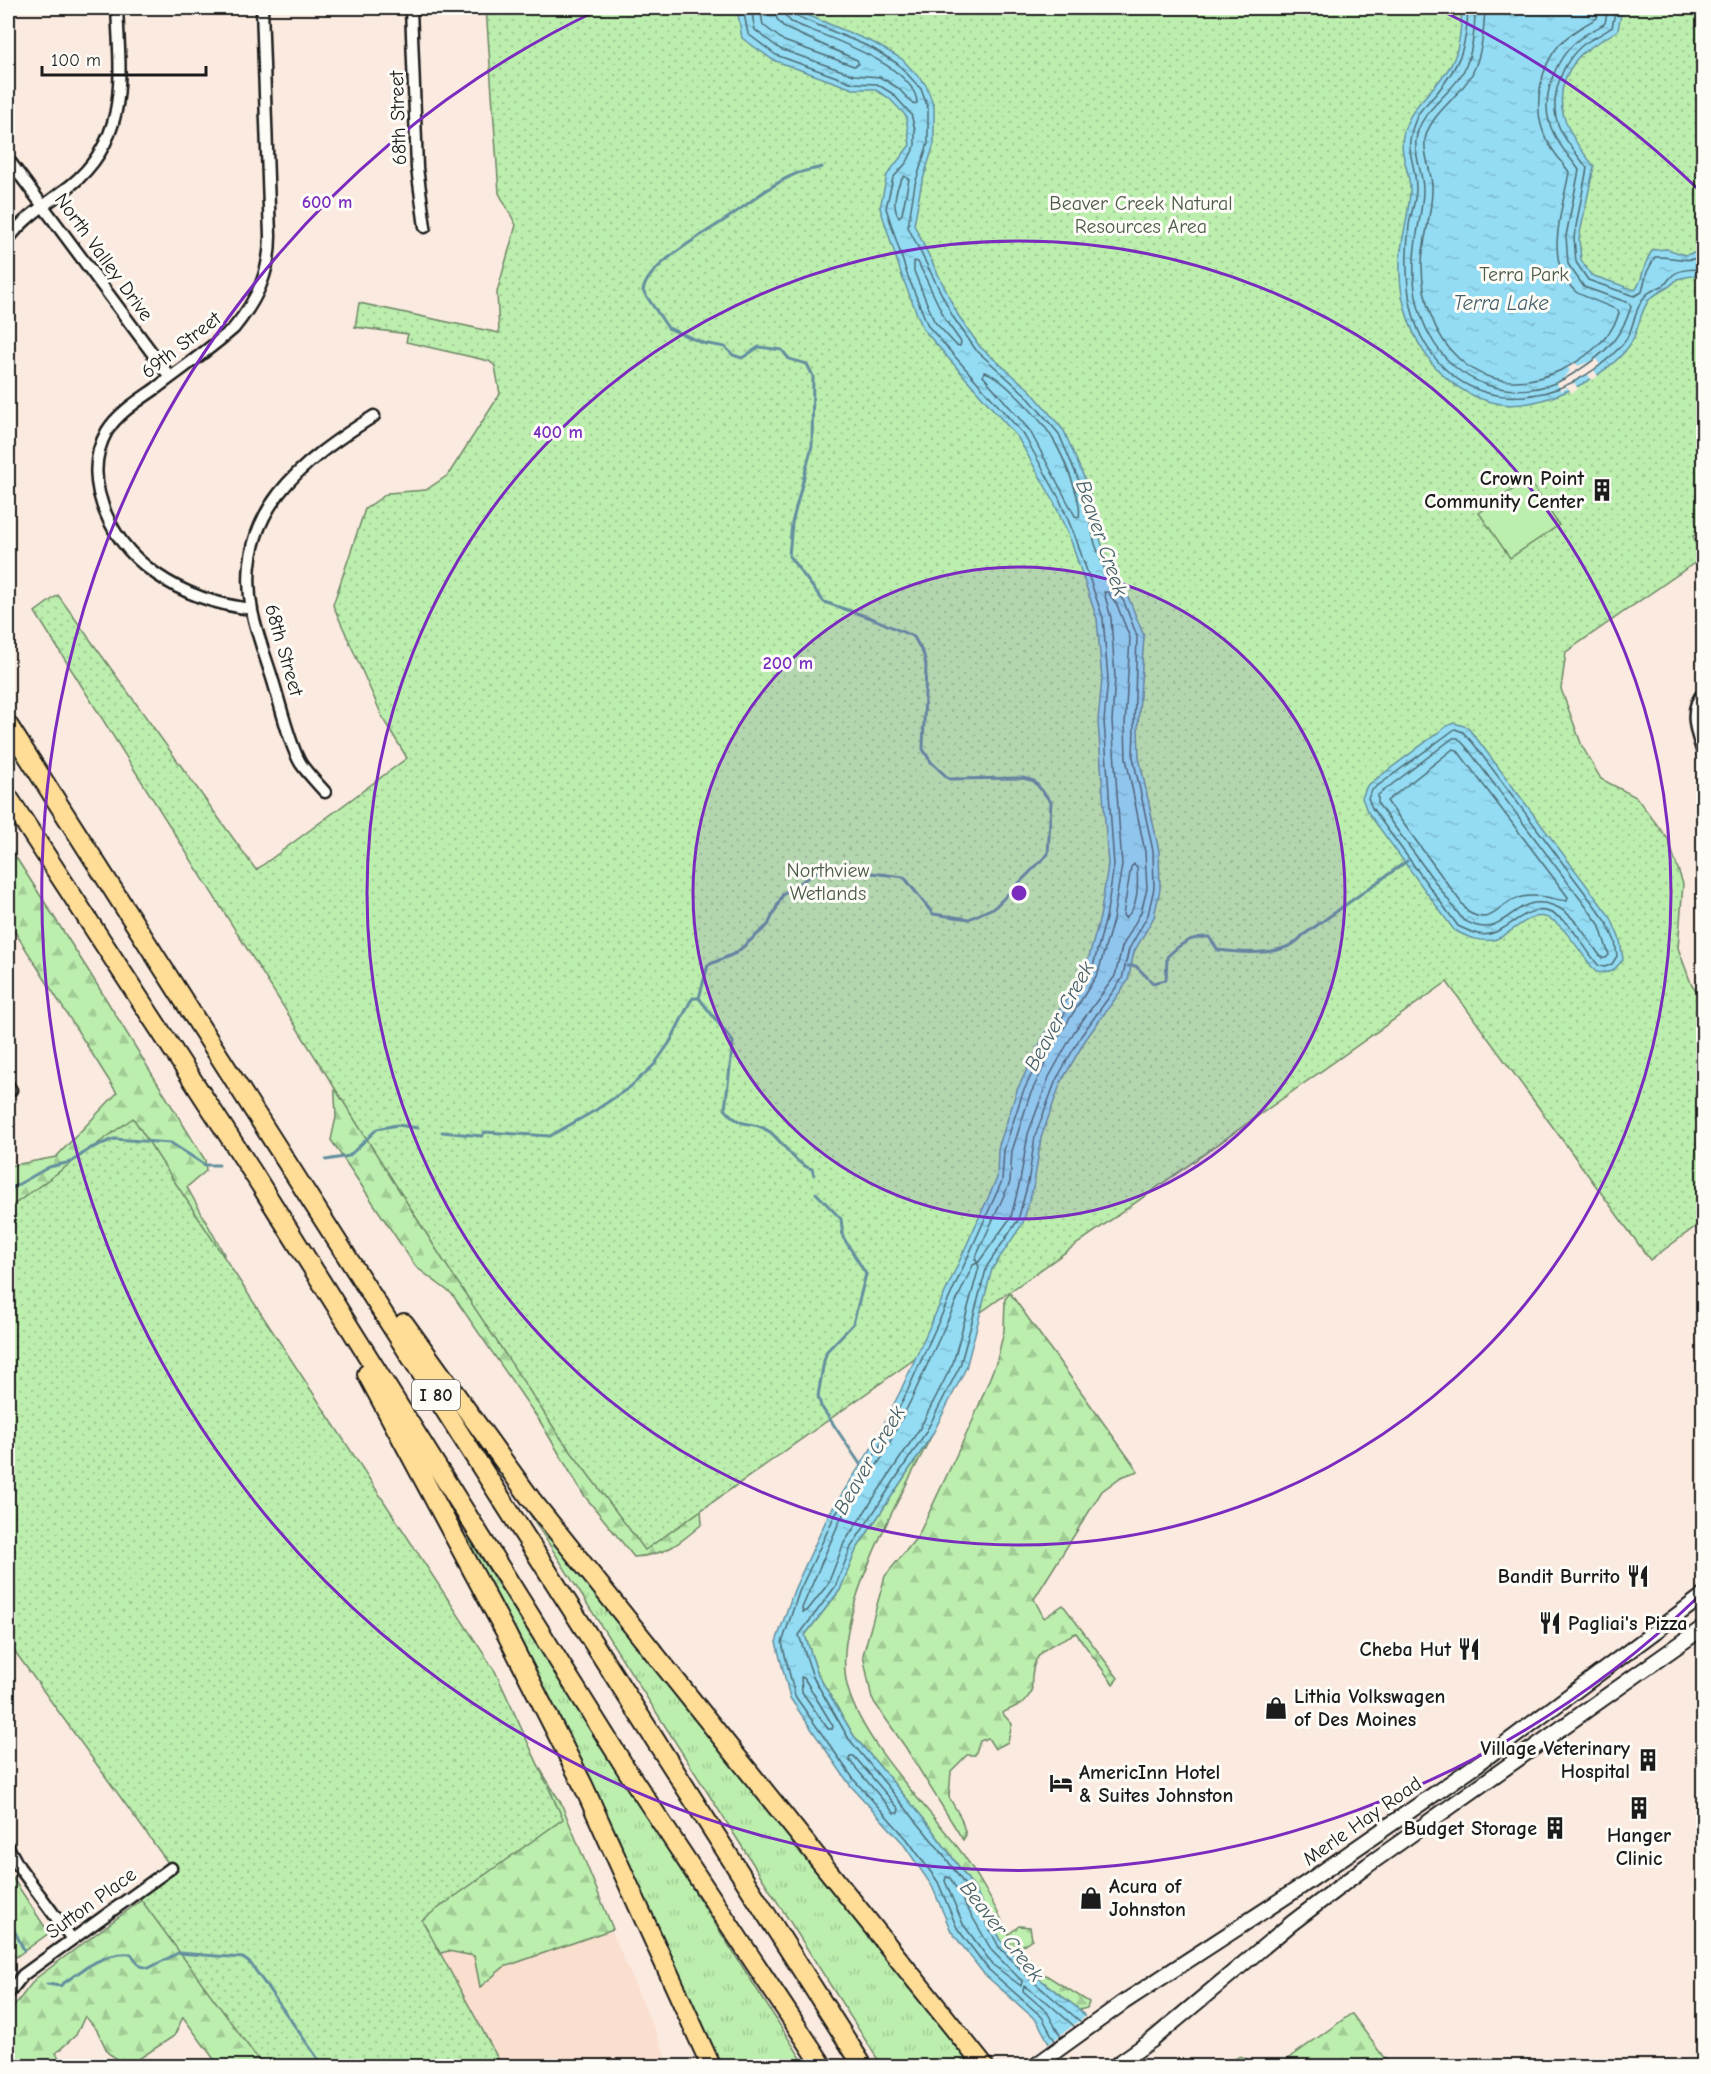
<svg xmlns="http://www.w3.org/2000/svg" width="1711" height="2074" font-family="'Comic Neue',sans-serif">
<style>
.built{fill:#fadece}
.grass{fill:url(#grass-tufts);stroke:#6c8565;stroke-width:1.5}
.forest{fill:url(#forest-firs);stroke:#6c8565;stroke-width:1.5}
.park{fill:url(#park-dots);stroke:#6c8565;stroke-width:1.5}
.pitch{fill:#bceeae;stroke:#6c8565;stroke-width:1.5}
.water{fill:url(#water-ripples);stroke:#638f9e;stroke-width:1.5}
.pier{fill:#fbeadf}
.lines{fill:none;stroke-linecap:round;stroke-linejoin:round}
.shore{stroke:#4c6972;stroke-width:1.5}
.stream{stroke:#638f9e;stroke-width:3}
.minor-casing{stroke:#1c1c1c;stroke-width:15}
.secondary-casing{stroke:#1c1c1c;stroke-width:18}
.motorway-casing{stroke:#1c1c1c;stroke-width:22}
.minor{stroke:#fdfcf7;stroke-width:10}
.secondary{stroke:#fdfcf7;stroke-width:14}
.motorway{stroke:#ffdd96;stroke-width:18}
.ring{fill:none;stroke:#7b2cbf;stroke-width:3}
.labels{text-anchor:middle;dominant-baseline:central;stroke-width:6;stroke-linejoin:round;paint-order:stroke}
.shield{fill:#fdfcf7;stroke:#605f5e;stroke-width:1.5}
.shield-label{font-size:18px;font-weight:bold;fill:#1c1c1c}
.street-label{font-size:20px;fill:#1c1c1c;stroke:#fdfcf7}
.park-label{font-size:20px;fill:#4c5b48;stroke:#fdfcf7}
.poi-label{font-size:20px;font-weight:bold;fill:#1c1c1c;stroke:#fdfcf7;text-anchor:end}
.water-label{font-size:21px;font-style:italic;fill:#465f68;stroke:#fdfcf7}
.centre{fill:#7b2cbf;stroke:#fdfcf7;stroke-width:3}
.ring-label{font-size:18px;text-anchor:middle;font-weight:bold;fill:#7b2cbf;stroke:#fdfcf7;stroke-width:6;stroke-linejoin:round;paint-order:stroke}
</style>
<defs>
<pattern id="grass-tufts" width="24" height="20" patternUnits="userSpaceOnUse" patternTransform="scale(1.5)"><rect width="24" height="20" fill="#bceeae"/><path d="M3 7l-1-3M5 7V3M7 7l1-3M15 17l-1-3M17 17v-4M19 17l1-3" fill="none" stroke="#a1cc95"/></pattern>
<pattern id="forest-firs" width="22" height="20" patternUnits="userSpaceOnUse" patternTransform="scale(1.5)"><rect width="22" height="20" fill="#bceeae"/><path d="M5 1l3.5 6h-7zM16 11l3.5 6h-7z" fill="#a1cc95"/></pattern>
<pattern id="park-dots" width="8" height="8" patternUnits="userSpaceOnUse" patternTransform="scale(1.5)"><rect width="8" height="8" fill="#bceeae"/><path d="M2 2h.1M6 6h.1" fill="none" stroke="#a1cc95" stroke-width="1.8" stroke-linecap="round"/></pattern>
<pattern id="water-ripples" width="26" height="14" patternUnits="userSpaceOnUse" patternTransform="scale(1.5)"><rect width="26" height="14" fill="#93dcf4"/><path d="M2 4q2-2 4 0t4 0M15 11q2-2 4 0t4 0" fill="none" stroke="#7ebcd1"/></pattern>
</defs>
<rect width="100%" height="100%" fill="#fbeadf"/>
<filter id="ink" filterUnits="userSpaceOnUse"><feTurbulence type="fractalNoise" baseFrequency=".0167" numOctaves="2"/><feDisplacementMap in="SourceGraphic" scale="12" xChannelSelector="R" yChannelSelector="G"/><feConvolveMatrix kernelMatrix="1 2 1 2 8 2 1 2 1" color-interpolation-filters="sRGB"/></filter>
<g filter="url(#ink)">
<path class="built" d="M563,1819l107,247h-177l7,-5 -79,-141z"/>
<path class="grass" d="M526,1508l400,499 47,59h-91z
M469,1539l337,527h-85c-81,-177 -160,-354 -256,-524z"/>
<path class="forest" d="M8,845l80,125 117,190 1,11 -19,16 37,67 -3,11 -213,6v-105l48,-9 61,-64 -109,-172z
M334,1076l366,420 2,28c-23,20 -36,31 -68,33l-51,-63 -42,-71 -89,-129 -36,-27 -85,-127 5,-23z
M1010,1293l128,178 -17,6 -19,14 -68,108 10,19 19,-13 55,73 -5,6 -37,-51c-33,16 -47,19 -44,59l-9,11 -21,10 10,11 -4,18 -13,7 -7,-11 -8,3 -5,14h-8l-16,16 -2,26 12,21 5,17 -3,5 -57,-92 -34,-49 -9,-44 22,-79 33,-40 55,-116 24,-60 7,-29 1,-32z
M932,1435c-31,61 -104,184 -84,254 15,53 73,111 108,156 21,27 37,58 53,89l10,-8 11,1 2,12 -13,9 25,26 45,28 -2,6 -7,2 -47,-36 -30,-30 -29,-56 -27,-38 -23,-31 -70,-83 -36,-61 -13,-40 35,-45 16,-40z
M525,1744l36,59 52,126 -109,38 -24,20 -6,-31 -26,-5 -51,15 92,100h-270l-36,-49 -9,19 -46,30 -20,-13 -11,-23 -12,-14 -9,19 -20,18 8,13h-53l-2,-53 26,-34 154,-114z
M8,1871l41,62 -33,24 -8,-11z
M1352,2014l38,52h-112l73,-52z
M1240,2056l20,10h-38z"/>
<path class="park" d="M486,8h1217l1,521 -11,7 10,21 -137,95 -5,37 21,57 19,33 35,18 32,42 15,45 -5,64 14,38 11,11v224l-53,39 -203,-278 -802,568 -85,-113 -117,-177 -408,-648 23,-17 198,275 151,-112 -24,-40 -50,-113 32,-96 23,-16 38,-3 22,-15 52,-81 -5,-28 -6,-5 -83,-19 2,-8 -53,-7 4,-24 140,30 -2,-41 19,-67 -17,-32z
M133,1118l362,553 68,148 -141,101 78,142 -7,4h-230l-127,-173 35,-26 -163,-225v-433z"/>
<path class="pitch" d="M1528,479l31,46 -49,33 -31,-45z"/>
<path class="water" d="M737,8h54l83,35 28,16 24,26 8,22v37l-13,42 -7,39 44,90 22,32 50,43 34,41 24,56 13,55 13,34 15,23 15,37 -6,90 1,31 20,94 1,38 -6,28 -20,35 -6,29 -42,58 -25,43 -20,56 -7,46 -11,39 -31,46 -26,99 -34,67 -76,115 -16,40 -35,45 13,40 36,61 70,83 23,31 27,38 29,56 30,30 47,36 43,56 -74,-23 -12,-22 -53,-47 -33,-43 -19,-45 -30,-44 -52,-57 -60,-87 -14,-56 18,-52 35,-76 42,-65 29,-57 97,-214 1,-29 19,-59 28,-57 41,-65 14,-51 8,-52 -10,-144 4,-42 -5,-60 -26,-78 -18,-41 -35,-62 -95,-109 -21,-53 -22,-68 7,-33 23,-30 -4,-29 -17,-18 -15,-9h-21l-80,-29 -31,-22z
M1462,8h160l-4,22c-14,10 -32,17 -42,30 -30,39 -9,74 18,106l-15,72 2,22 10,15 44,15c9,-9 7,-28 18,-40l14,-1 18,6 19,-4 -1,26 -7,-2 -19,4c-8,11 -20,12 -28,21 -10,13 -10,32 -20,46 -22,32 -89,64 -128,58 -67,-11 -104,-79 -101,-143 1,-23 10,-49 10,-72 0,-18 -11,-35 -7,-53 5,-30 33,-46 48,-71 9,-16 10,-40 11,-57z
M1454,723l13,4 10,12 134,179 9,22 3,19c-8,11 -13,16 -27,13 -14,-16 -24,-37 -41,-50 -24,-18 -42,14 -62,18 -15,2 -26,-3 -39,-10l-87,-119 -5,-13 5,-12 80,-60z"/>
<path class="pier" d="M1596,359l4,6 -6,5 4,6 -6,4 -5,-6 -13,8 4,7 -6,4 -5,-6 -6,4 -4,-7 13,-13 -2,-3 7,-6 3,4z
M1087,2015l39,50v1h-62l-17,-21z"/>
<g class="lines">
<path class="shore" d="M743,8l5,26 28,21 77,28 24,1 16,10 18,20 4,16v16l-8,16 -14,16 -7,30 21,66 21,52 96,109 35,63 17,41 27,79 5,61 -4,42 10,144 -8,53 -14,52 -41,65 -28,57 -19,58 -2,31 -96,213 -30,59 -42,64 -35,75 -17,51 13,53 60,85 52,58 31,43 19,46 31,41 54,48 13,24
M751,8l4,22 25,19 74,26 26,2 18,11 15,16 4,-1c-1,-38 -96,-68 -126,-81l-6,-7 -1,-7
M760,8l3,17 21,16 70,25 5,-2 -2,-4 -72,-32 -8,-9 -2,-11
M792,8l4,8 76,32 26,16 23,25 7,19v35l-13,41 -7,43 45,90 23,33 50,45 33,39 23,54 13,56 13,34 16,24 13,34 -4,121 20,94 1,37 -6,27 -19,34 -7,30 -41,57 -25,44 -21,56 -7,47 -10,37 -31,46 -27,100 -34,66 -75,115 -16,40 -36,48 14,42 36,62 94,115 26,37 30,56 30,31 52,44
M1468,8c-1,38 -8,57 -32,86 -7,8 -17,15 -20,25 -14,33 0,40 0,70 0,12 -5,24 -7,36 -4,36 -4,78 12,111 44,86 144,72 201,9 13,-14 11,-36 23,-49 4,-5 13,-8 19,-11 4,-3 5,-7 9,-10 7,-6 23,-7 31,-4
M1475,8c0,19 -2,44 -11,62 -12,25 -45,40 -48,70 -2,17 7,33 7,49 0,24 -9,48 -9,72 -3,52 21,106 73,124 24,8 56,6 79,-7 32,-19 54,-35 65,-71l-2,-4 -45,-16 -16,-23 -2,-28 13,-66c-9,-13 -20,-24 -26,-38 -15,-30 1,-72 25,-92 8,-7 19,-11 27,-17l3,-15
M1485,8c-1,21 -3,47 -13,66 -12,23 -43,40 -47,66 -2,17 8,33 7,50 0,24 -9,48 -10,72 -1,78 55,145 137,109 23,-10 53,-32 60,-58l-1,-3c-7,-3 -38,-15 -42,-18 -34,-30 -13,-83 -7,-120 -8,-12 -20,-24 -25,-38 -11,-27 -4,-67 15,-89 11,-12 24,-19 38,-27l2,-10
M1616,8l-4,19c-9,7 -19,11 -28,17 -23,18 -37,58 -24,85 7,15 18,26 27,39l-13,69 2,25 12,18 46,16 8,-4 5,-20 8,-15c18,-1 32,7 49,-1
M904,176l5,3 -7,35 -3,3c-8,-10 -3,-31 5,-41z
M914,261l4,1 28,59 15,21 -1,4 -4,-1 -22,-24 -20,-50z
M984,372c16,2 60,51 69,67 9,15 30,62 26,78l-4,-1 -45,-85 -47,-55z
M1104,592h4l9,13 13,33 -5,87 1,33 19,94 2,37 -6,23 -19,35 -7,29 -41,56 -25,45 -21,57 -8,47 -9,36 -33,46 -3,-4 35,-77 2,-31 18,-56 27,-56 41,-66 15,-53 9,-55 -10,-144 3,-43 -4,-60z
M1455,729l8,3 10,11 133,178 9,20 2,15 -5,8 -7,3 -6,-1c-14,-16 -24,-39 -42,-50 -27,-17 -43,11 -64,17 -12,5 -24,-2 -35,-7l-86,-118 -4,-10 4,-8z
M1453,738h5l9,10 132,176 10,31 -3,3h-4c-13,-15 -24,-40 -43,-50 -35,-17 -46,12 -69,18 -10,3 -19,-2 -27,-6l-85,-116v-9z
M1453,749l4,1 111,147 -1,4c-15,-2 -28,-7 -45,-4 -24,4 -27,31 -54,15l-81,-111z
M1134,864l3,3c1,16 2,41 -12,51l-2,-3 8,-48z
M977,1263l2,4 -26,96 -33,65 -76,115 -16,41 -21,27 -4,1 -1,-4 38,-88 43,-64 29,-58 61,-133z
M801,1677l3,1 29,48 -1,3h-4l-26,-37z
M850,1756h4l45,53 -1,4h-4l-45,-53z
M946,1877l4,1 42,73 30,30 -1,5 -28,-21 -30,-41 -18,-43z
M1061,2037l-14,-25 -24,-21 1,-5 23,16 28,25"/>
<path class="stream" d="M1128,966h8l17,17 13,-3 1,-23c13,-13 24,-21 42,-20l9,13c23,3 68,7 84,-14l105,-75
M442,1132l40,4 3,-4 65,4 46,-26 34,-23 24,-22 16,-23 20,-40 3,-4h6
M326,1160l23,-4 28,-27 20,-4 21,3
M814,1175l-2,-6c-19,-6 -27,-25 -42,-37 -19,-14 -26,0 -45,-23l8,-67 -34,-44 9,-33 28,-12 32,-28 15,-31 41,-27 80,10 29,37 36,5 26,-12 53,-53 3,-52 -17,-21 -11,-3 -74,1 -18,-17 -8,-13 3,-83 -2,-11 -10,-18 -40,-18 -50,-17 -35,-46 3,-33 20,-77 1,-70 -6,-12 -18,-5 -7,-9 -23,-3 -17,11 -9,-3 -8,-8 -22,-4 -35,-15 -25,-37c4,-27 65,-59 86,-74 21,-14 39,-31 62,-41 9,-5 21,-6 31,-9
M816,1193l25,26 2,18 23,37 -13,50 -26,27 -3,10 -6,35 3,10 41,61
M8,1198l4,-10 37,-21 22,-5 20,-14 23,-9 57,4 34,22h14
M8,1918l16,32
M47,1984l13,2c20,-15 45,-35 71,-32l9,12 9,2 29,-15 65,5 8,6 72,102"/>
<g class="minor-casing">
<path id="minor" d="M411,8l6,160 8,59
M8,159l162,218
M8,240c16,-23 40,-37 62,-54 60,-49 50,-110 47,-178
M252,609c-68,-8 -136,-46 -153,-116 -5,-22 -3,-43 8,-62 11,-18 31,-30 48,-42 26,-20 54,-39 79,-61 23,-28 36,-56 36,-92l-8,-228
M1704,692c-17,17 -7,43 0,64
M325,792c-8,-9 -17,-18 -24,-28 -11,-17 -21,-61 -28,-83 -7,-23 -16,-46 -21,-70 -18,-99 49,-149 122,-195
M8,1085l3,5
M8,1847l11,20 53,72
M8,1994l15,-19 148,-107"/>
</g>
<g class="secondary-casing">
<path id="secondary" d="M1035,2066l89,-64 175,-114 180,-125 225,-168
M1115,2066l37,-26 140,-117 76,-58 336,-238"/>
</g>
<g class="motorway-casing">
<path id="motorway" d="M8,725l855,1341
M8,797l245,376 377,602 193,291
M404,1323l127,176 453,567
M367,1374l139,259 77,152 128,281"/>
</g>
<use href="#minor" class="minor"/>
<use href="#secondary" class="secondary"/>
<use href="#motorway" class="motorway"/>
</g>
</g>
<circle cx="1019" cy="893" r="326" fill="#7b2cbf" fill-opacity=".12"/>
<g class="ring">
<circle cx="1019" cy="893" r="326"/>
<circle cx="1019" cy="893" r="652"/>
<path d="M1698 1597A978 978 0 1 1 598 10M1440 10A978 978 0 0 1 1698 189"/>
</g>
<defs>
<g id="building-bare" transform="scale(1.8)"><path d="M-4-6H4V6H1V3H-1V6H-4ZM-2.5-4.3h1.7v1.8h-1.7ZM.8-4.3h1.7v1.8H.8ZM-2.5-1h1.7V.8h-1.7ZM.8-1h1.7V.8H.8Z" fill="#1c1c1c" stroke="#fdfcf7" stroke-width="2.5" paint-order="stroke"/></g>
<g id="restaurant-bare" transform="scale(1.8)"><path d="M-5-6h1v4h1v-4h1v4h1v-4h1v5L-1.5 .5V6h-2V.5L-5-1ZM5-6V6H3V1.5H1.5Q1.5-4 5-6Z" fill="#1c1c1c" stroke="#fdfcf7" stroke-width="2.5" paint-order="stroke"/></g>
<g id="shop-bare" transform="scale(1.8)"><path d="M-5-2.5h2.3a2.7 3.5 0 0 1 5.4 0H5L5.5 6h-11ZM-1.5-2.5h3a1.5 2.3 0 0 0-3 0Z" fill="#1c1c1c" stroke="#fdfcf7" stroke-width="2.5" paint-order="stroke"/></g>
<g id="hotel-bare" transform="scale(1.8)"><path d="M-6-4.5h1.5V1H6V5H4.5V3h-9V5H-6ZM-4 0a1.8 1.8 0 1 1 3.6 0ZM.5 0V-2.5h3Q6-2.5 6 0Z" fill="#1c1c1c" stroke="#fdfcf7" stroke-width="2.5" paint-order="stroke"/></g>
</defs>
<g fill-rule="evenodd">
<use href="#building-bare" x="1602" y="490"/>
<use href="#restaurant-bare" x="1638" y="1576"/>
<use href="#restaurant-bare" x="1550" y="1623"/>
<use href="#restaurant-bare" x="1469" y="1649"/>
<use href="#shop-bare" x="1276" y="1708"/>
<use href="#building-bare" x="1648" y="1760"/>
<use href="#hotel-bare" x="1061" y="1783"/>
<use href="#building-bare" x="1639" y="1808"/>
<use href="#building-bare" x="1555" y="1828"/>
<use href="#shop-bare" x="1091" y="1898"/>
</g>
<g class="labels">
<rect class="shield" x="412" y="1380" width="48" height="30" rx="4.5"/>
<g class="shield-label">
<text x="436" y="1395">I 80</text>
</g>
<g class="street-label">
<text transform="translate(398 118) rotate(-92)">68th Street</text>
<text transform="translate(104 257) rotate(54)">North Valley Drive</text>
<text transform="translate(181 345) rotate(-38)">69th Street</text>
<text transform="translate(284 650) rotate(74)">68th Street</text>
<text transform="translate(1362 1821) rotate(-35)">Merle Hay Road</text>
<text transform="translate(91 1903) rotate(-36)">Sutton Place</text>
</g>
<g class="park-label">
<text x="1141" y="203">Beaver Creek Natural<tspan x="1141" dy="23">Resources Area</tspan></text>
<text x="1524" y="274">Terra Park</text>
<text x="828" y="870">Northview<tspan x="828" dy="23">Wetlands</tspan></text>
</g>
<g class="poi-label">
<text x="1584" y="478">Crown Point<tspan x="1584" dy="23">Community Center</tspan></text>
<text x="1620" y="1576">Bandit Burrito</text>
<text x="1568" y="1623" text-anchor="start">Pagliai's Pizza</text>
<text x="1451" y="1649">Cheba Hut</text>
<text x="1294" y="1696" text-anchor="start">Lithia Volkswagen<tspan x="1294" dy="23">of Des Moines</tspan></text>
<text x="1630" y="1748">Village Veterinary<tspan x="1630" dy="23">Hospital</tspan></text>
<text x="1079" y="1772" text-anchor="start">AmericInn Hotel<tspan x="1079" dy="23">&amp; Suites Johnston</tspan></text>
<text x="1537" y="1828">Budget Storage</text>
<text x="1639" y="1835" text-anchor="middle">Hanger<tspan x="1639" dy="23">Clinic</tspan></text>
<text x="1109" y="1886" text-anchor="start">Acura of<tspan x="1109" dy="23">Johnston</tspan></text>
</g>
<g class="water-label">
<text x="1501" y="303">Terra Lake</text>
<text transform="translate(1102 538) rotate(71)">Beaver Creek</text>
<text transform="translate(1059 1016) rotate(-61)">Beaver Creek</text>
<text transform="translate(869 1460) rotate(-60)">Beaver Creek</text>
<text transform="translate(1002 1931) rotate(52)">Beaver Creek</text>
</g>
</g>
<circle cx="1019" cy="893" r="9" class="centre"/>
<g class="ring-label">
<text x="327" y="208">600 m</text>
<text x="558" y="438">400 m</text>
<text x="788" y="669">200 m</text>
</g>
<rect width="1711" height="2074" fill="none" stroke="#fdfcf7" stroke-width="30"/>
<rect x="15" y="15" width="1681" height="2044" fill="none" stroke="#1c1c1c" stroke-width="2" filter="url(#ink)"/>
<path d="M42 66v9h164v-9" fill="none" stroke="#1c1c1c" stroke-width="3"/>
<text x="51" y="66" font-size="18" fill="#1c1c1c" stroke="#fdfcf7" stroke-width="4.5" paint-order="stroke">100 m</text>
</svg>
